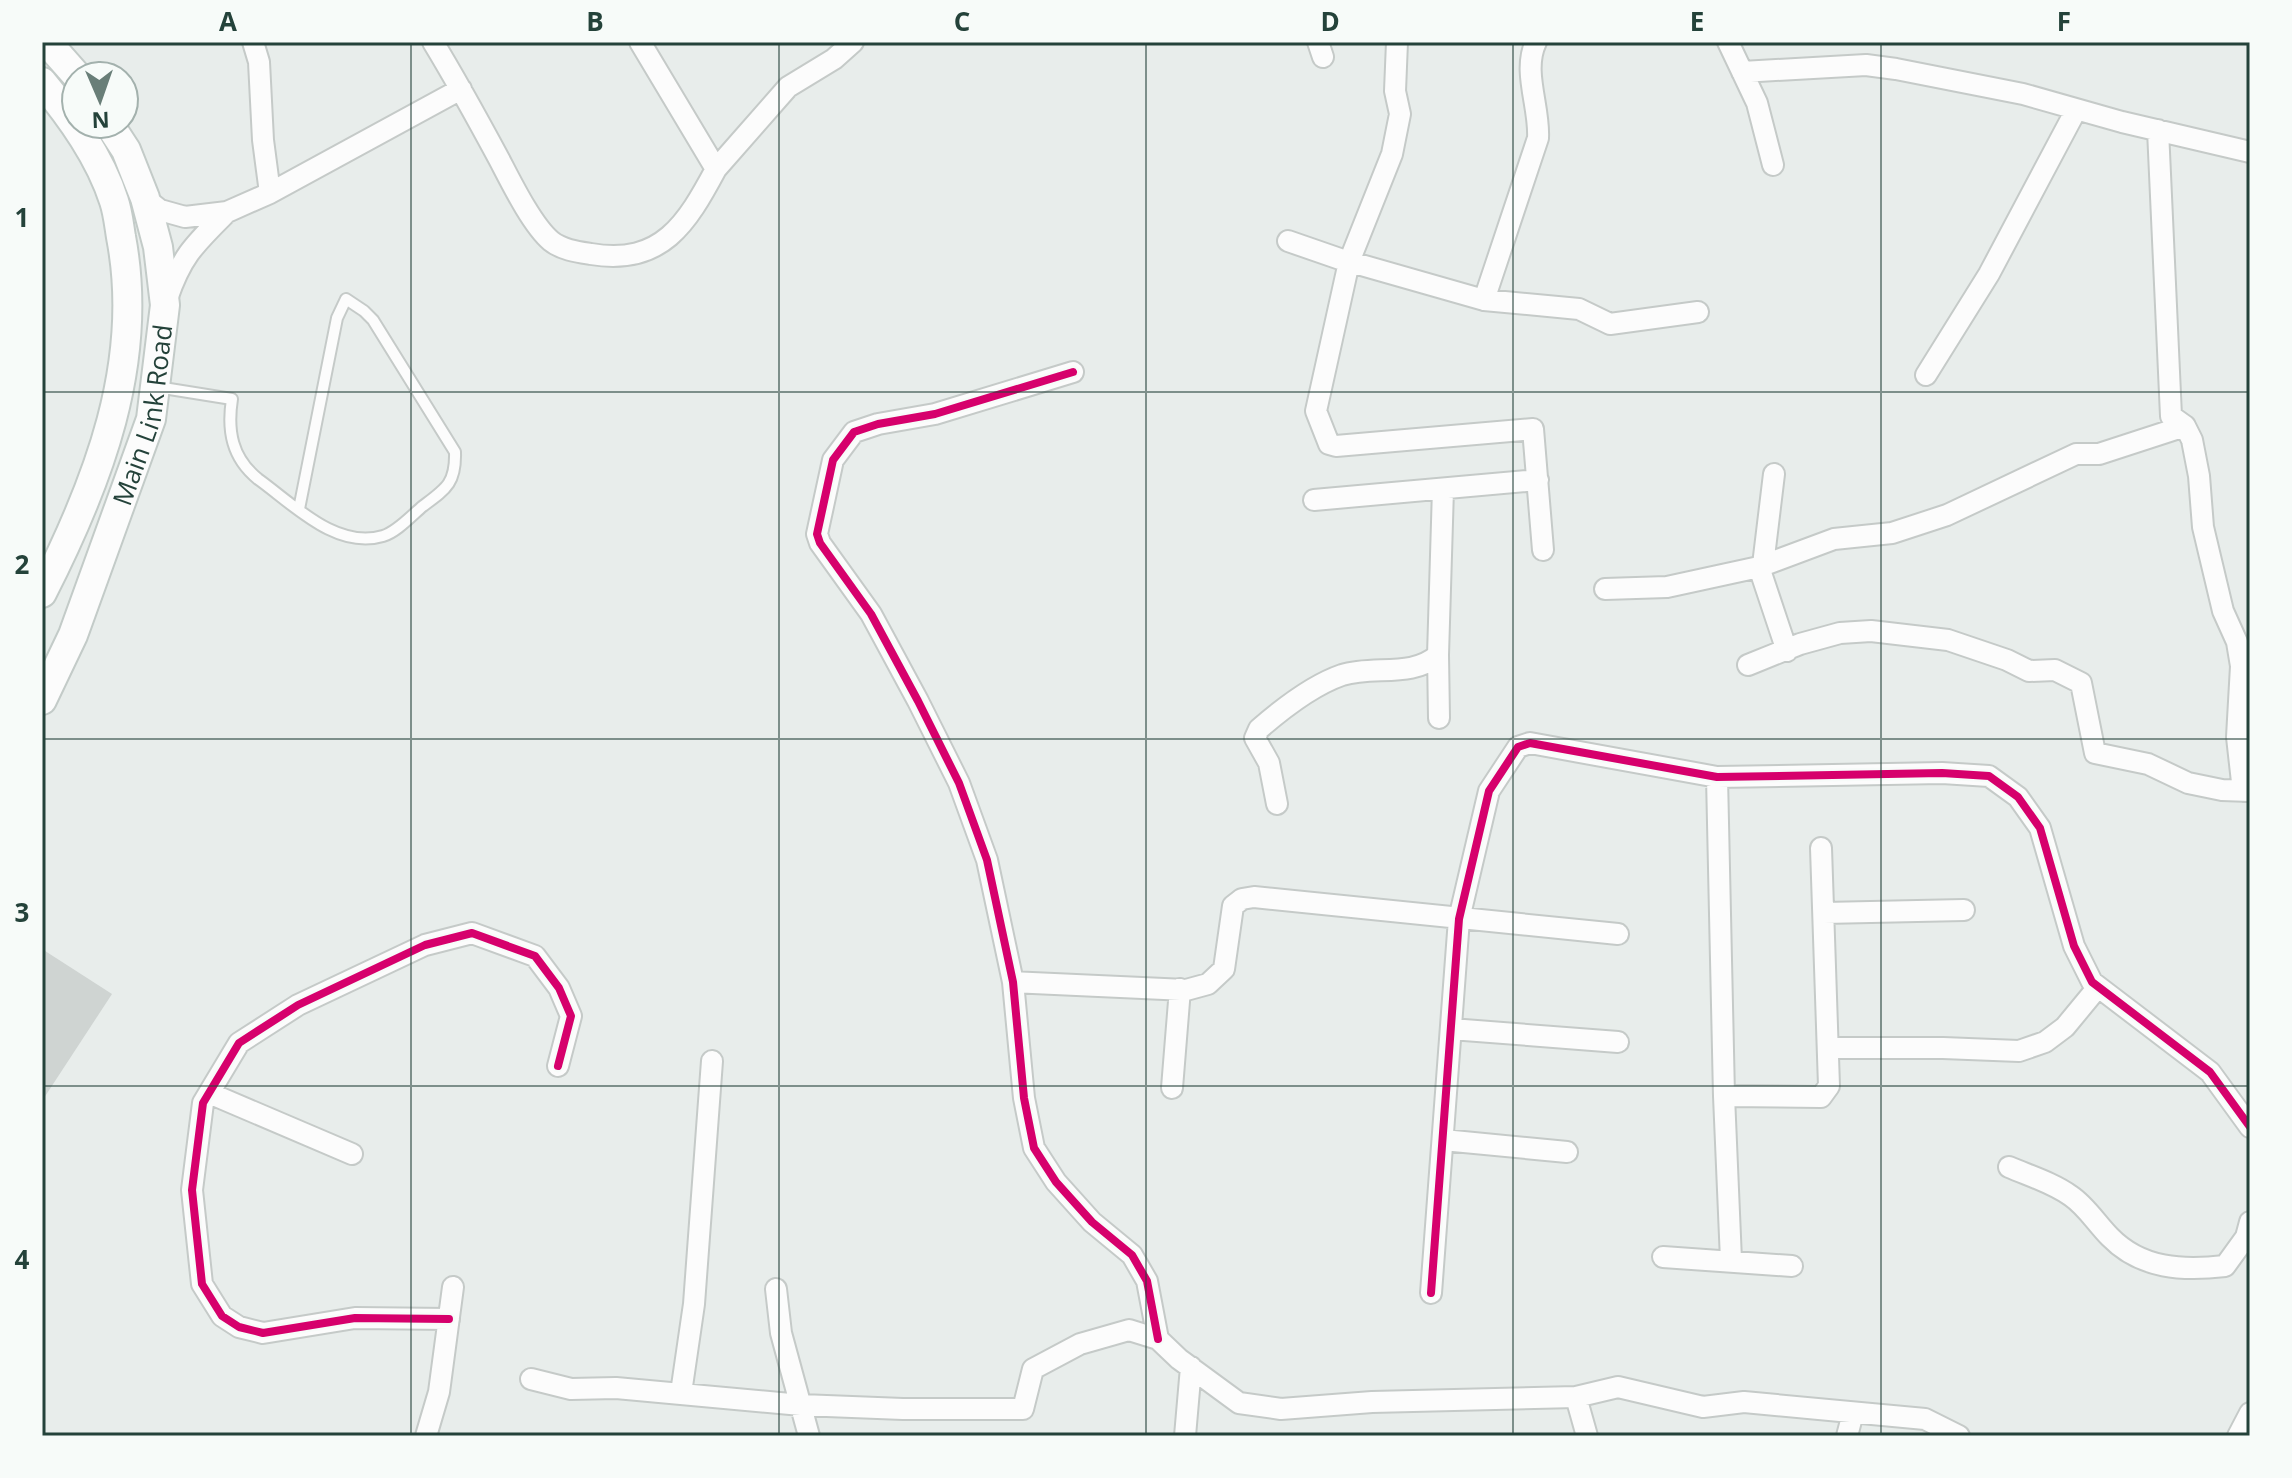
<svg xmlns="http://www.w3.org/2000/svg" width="2292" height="1478" font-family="'Open Sans',sans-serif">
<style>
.building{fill:#cfd4d2}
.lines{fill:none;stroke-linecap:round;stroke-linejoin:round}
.lane-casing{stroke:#c5cac8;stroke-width:14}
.street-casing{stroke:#c5cac8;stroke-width:24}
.secondary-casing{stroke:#c3cbc8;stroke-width:32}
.lane{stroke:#fcfcfc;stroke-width:10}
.street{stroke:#fcfcfc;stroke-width:20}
.secondary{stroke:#fcfcfc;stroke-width:28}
.cycleway-casing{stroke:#f7fbf9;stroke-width:13}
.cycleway{stroke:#d6006c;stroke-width:8}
.grid{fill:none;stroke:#24423a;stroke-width:2;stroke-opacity:0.55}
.labels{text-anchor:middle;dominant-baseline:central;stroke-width:6;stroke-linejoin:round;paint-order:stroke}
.street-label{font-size:26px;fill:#24423a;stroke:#f7fbf9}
.neatline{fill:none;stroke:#24423a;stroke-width:3}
.grid-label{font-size:26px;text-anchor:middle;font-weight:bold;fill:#24423a}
</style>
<rect width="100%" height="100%" fill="#e8edeb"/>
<path class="building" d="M42,949l70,45 -70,107z"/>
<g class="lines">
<g class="lane-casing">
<path id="lane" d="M157,387l75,12c-5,32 0,59 26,80 35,25 78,71 125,57 14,-4 29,-21 40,-30 23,-17 33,-23 32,-54l-82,-132 -9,-9 -18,-12 -9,19 -38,191"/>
</g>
<g class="street-casing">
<path id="street" d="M253,42l6,20 4,78 7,53
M433,42c23,38 45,78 66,117 12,23 33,66 52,82 11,9 27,11 40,13 71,12 96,-31 125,-85l-76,-127
M1318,42l5,15
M1397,42l-2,49 5,23 -8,40 -43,108 -33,149 13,33 7,2 197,-17 10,121
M1728,42l29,61 16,62
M1742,72l124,-7 30,4 127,25 99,28 128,30
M2158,130l13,286 14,10 7,14 7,36 4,51 20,84 14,31 4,24 -4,71 6,54
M716,169l72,-82 46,-28 19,-17
M145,198l15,12 25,7 42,-5 43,-19 191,-104
M1288,241l52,18 144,41 95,9 31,15 88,-12
M167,299c15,-44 28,-55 60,-87
M1484,300l54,-162c2,-31 -16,-67 -2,-96
M1073,372l-138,42 -57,10 -24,8 -21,28 -16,74 3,9 51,71 47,87 41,82 28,77 26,122 11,116 10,50 22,34 36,40 40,33 15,26 11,58
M1926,375l63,-101 87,-164
M1314,500l224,-20
M1763,565l11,-91
M1759,567l28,84
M1605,589l62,-2 92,-20 75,-28 58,-6 55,-18 129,-61h23l86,-28
M1748,665l52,-21 40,-11 31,-2 77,9 59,20 22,11 26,-1 26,13 14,70 53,11 40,19 34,7 28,1
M1439,718l-1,-63 5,-166
M1717,777l7,319 7,164
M1277,804l-8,-41 -14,-25 4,-9c23,-20 54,-44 83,-54 32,-10 70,3 96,-20
M1824,913l140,-3
M1013,982l173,8 22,-6 16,-15 9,-63 9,-7 12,-2 364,37
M1451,1029l167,13
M1829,1048h114l76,3 26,-9 20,-15 33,-40
M1172,1088l8,-99
M209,1093l143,61
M1724,1096l97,1 8,-11 -8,-238
M1443,1140l124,12
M2009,1167c21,9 44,16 62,29 15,10 26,28 39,41 31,32 73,34 115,29l21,-29 4,-15
M1663,1257l129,9
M776,1289l5,44 28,103
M1431,1293l28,-374 30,-128 29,-44 12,-4 187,34 225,-4 47,3 29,21 22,31 34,118 18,36 118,90 40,55
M449,1319l-94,-1 -92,15 -24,-6 -17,-11 -20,-32 -10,-94 11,-87 36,-60 59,-38 127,-60 47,-12 63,23 24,32 12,28 -13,50
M531,1379l40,10 45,-1 185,17 102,4h120l10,-40 47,-25 49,-14 29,9 21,20 60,44 42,6 91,-7 204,-5 11,39
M681,1393l13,-89 18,-243
M1576,1397l42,-10 85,20 41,-5 181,17 34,17
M426,1436l13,-44 14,-105
M1185,1436l6,-69
M1847,1436l6,-23
M2238,1436l12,-23"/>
</g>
<g class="secondary-casing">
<g id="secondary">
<path d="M47,42l30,34"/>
<path d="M42,82c29,35 58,75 72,119 4,12 5,24 7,36 24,125 -23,246 -79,356"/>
<path id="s1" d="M42,700l31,-65 78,-216 14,-114 -7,-58 -13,-49 -19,-48 -17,-26"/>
</g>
</g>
<use href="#lane" class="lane"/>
<use href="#street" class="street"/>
<use href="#secondary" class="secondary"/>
<g class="cycleway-casing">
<path id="cycleway" d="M1073,372l-138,42 -57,10 -24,8 -21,28 -16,74 3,9 51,71 47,87 41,82 28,77 26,122 11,116 10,50 22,34 36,40 40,33 15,26 11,58
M1431,1293l28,-374 30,-128 29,-44 12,-4 187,34 225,-4 47,3 29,21 22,31 34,118 18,36 118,90 40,55
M449,1319l-94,-1 -92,15 -24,-6 -17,-11 -20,-32 -10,-94 11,-87 36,-60 59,-38 127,-60 47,-12 63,23 24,32 12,28 -13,50"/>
</g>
<use href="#cycleway" class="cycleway"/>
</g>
<path class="grid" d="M411,42v1394M779,42v1394M1146,42v1394M1513,42v1394M1881,42v1394M42,392h2208M42,739h2208M42,1086h2208"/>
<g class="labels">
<g class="street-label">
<text stroke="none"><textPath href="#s1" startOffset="304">Main Link Road</textPath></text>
</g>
</g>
<rect width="2292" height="1478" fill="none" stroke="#f7fbf9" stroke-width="88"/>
<g transform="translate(100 100) rotate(178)"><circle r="38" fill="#f7fbf9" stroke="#a3b1ad" stroke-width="2"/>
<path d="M0-6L14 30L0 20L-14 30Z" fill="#697e78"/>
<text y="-12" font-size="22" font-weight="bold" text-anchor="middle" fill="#24423a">N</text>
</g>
<rect x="44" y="44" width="2204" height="1390" class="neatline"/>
<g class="grid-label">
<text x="228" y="31">A</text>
<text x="595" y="31">B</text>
<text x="962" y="31">C</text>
<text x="1330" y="31">D</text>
<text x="1697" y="31">E</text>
<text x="2064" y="31">F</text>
<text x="22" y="227">1</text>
<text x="22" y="574">2</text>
<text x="22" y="922">3</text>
<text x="22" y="1269">4</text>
</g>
</svg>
